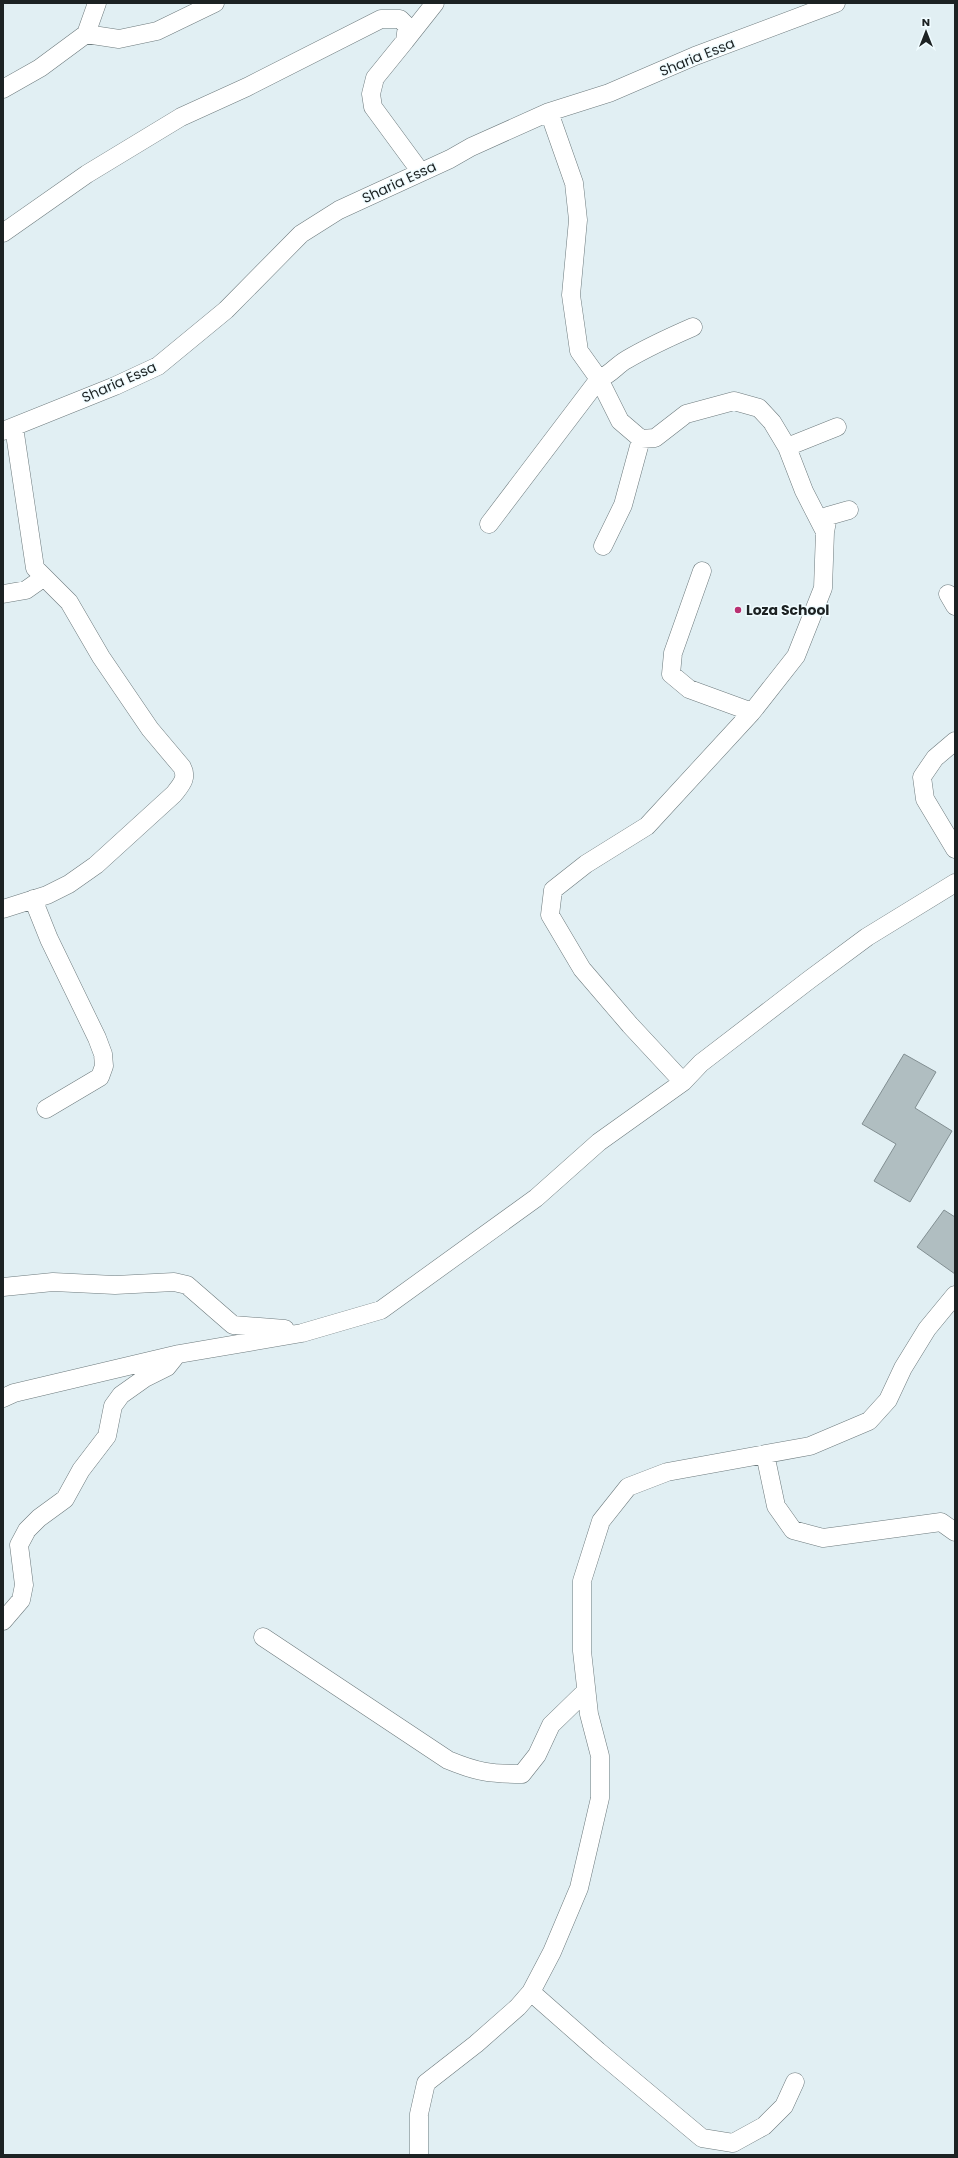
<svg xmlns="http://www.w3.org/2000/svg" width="958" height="2158" font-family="Poppins,sans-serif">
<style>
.building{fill:#b0bec1;stroke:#828f92}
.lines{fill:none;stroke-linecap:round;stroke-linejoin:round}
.street-casing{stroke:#6d7a7d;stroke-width:19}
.street{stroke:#fff;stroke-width:18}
.poi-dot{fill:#b93171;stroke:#f0fcff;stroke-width:1.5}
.labels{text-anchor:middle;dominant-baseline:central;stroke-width:3;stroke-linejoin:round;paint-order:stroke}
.street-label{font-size:14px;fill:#1c2223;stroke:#f0fcff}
.poi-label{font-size:14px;font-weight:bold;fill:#1c2223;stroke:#f0fcff;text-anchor:start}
</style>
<rect width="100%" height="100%" fill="#e1eff3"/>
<path class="building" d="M904,1054l32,18 -21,36 37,23 -42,71 -36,-21 22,-37 -34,-20z
M944,1210l11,7v57l-38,-27z"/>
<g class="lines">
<g class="street-casing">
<path id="street" d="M86,34l33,5 38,-8 58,-28
M405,41l30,-38
M3,89l37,-21 46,-34 11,-31
M549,112l25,71 4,37 -7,75 8,56 20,28 21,42 21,18 14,-1 31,-24 48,-13 25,7 13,14 15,25 17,44 21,41 -2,56 -27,68 -44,56 -105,114 -61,38 -33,26 -3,25 32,54 48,56 53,57
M3,233l84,-59 94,-57 66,-30 134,-68h19l7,7 -2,15 -30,37 -4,16 2,13 47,64
M3,431l112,-45 43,-20 68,-56 75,-76 38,-24 111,-51 21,-12 78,-35 60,-19 86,-37 141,-53
M787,447l50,-20
M489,524l110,-145c11,-4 18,-14 27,-19 22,-13 44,-23 67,-33
M825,532l3,-16 21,-6
M603,546l20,-41 18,-66
M702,571l-29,82 -2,21 18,15 63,23
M3,594l23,-4 17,-12
M948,594l7,12
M955,741l-20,17 -13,19 3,22 30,50
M33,899l16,40 48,99 6,16 1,12 -4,11 -54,32
M3,909l44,-14 22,-11 27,-19 78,-71c7,-9 14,-16 8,-27l-32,-38 -49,-72 -32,-55 -34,-34 -21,-141
M3,1287l50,-5 62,3 59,-3 13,3 46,40 52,4
M3,1398l11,-5 165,-39 123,-21 79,-23 155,-112 63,-56 84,-60 18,-19 108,-83 58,-43 88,-54
M765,1454l11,52 17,24 30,8 118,-16 14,10
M3,1621l18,-21 3,-15 -5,-40 8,-15 12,-12 26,-19 16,-29 26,-34 6,-30 8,-11 24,-17 22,-11 8,-10
M263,1637l185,123c29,12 42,14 74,14l15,-19 14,-30 35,-34
M531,1992l67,59 104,87 31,5 31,-17 20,-20 11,-24
M419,2155v-41l7,-31 50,-39 42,-37 13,-15 21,-40 27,-64 21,-90v-42l-11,-42 -7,-63v-70l19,-60 27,-34 39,-15 143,-26 59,-25 19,-21 15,-32 24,-39 28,-34"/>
</g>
<use href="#street" class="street"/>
</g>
<circle class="poi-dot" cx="738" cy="610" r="4"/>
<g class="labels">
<g class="street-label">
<text transform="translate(697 57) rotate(-22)">Sharia Essa</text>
<text transform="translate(399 182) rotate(-25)">Sharia Essa</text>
<text transform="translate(119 382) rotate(-24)">Sharia Essa</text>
</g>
<g class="poi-label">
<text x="746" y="610">Loza School</text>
</g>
</g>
<rect width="958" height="2158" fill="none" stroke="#1c2223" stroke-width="8"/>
<g transform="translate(926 32)" stroke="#f0fcff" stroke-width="3" paint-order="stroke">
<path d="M0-3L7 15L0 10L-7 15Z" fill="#1c2223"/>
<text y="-6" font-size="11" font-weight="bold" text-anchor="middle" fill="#1c2223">N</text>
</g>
</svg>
